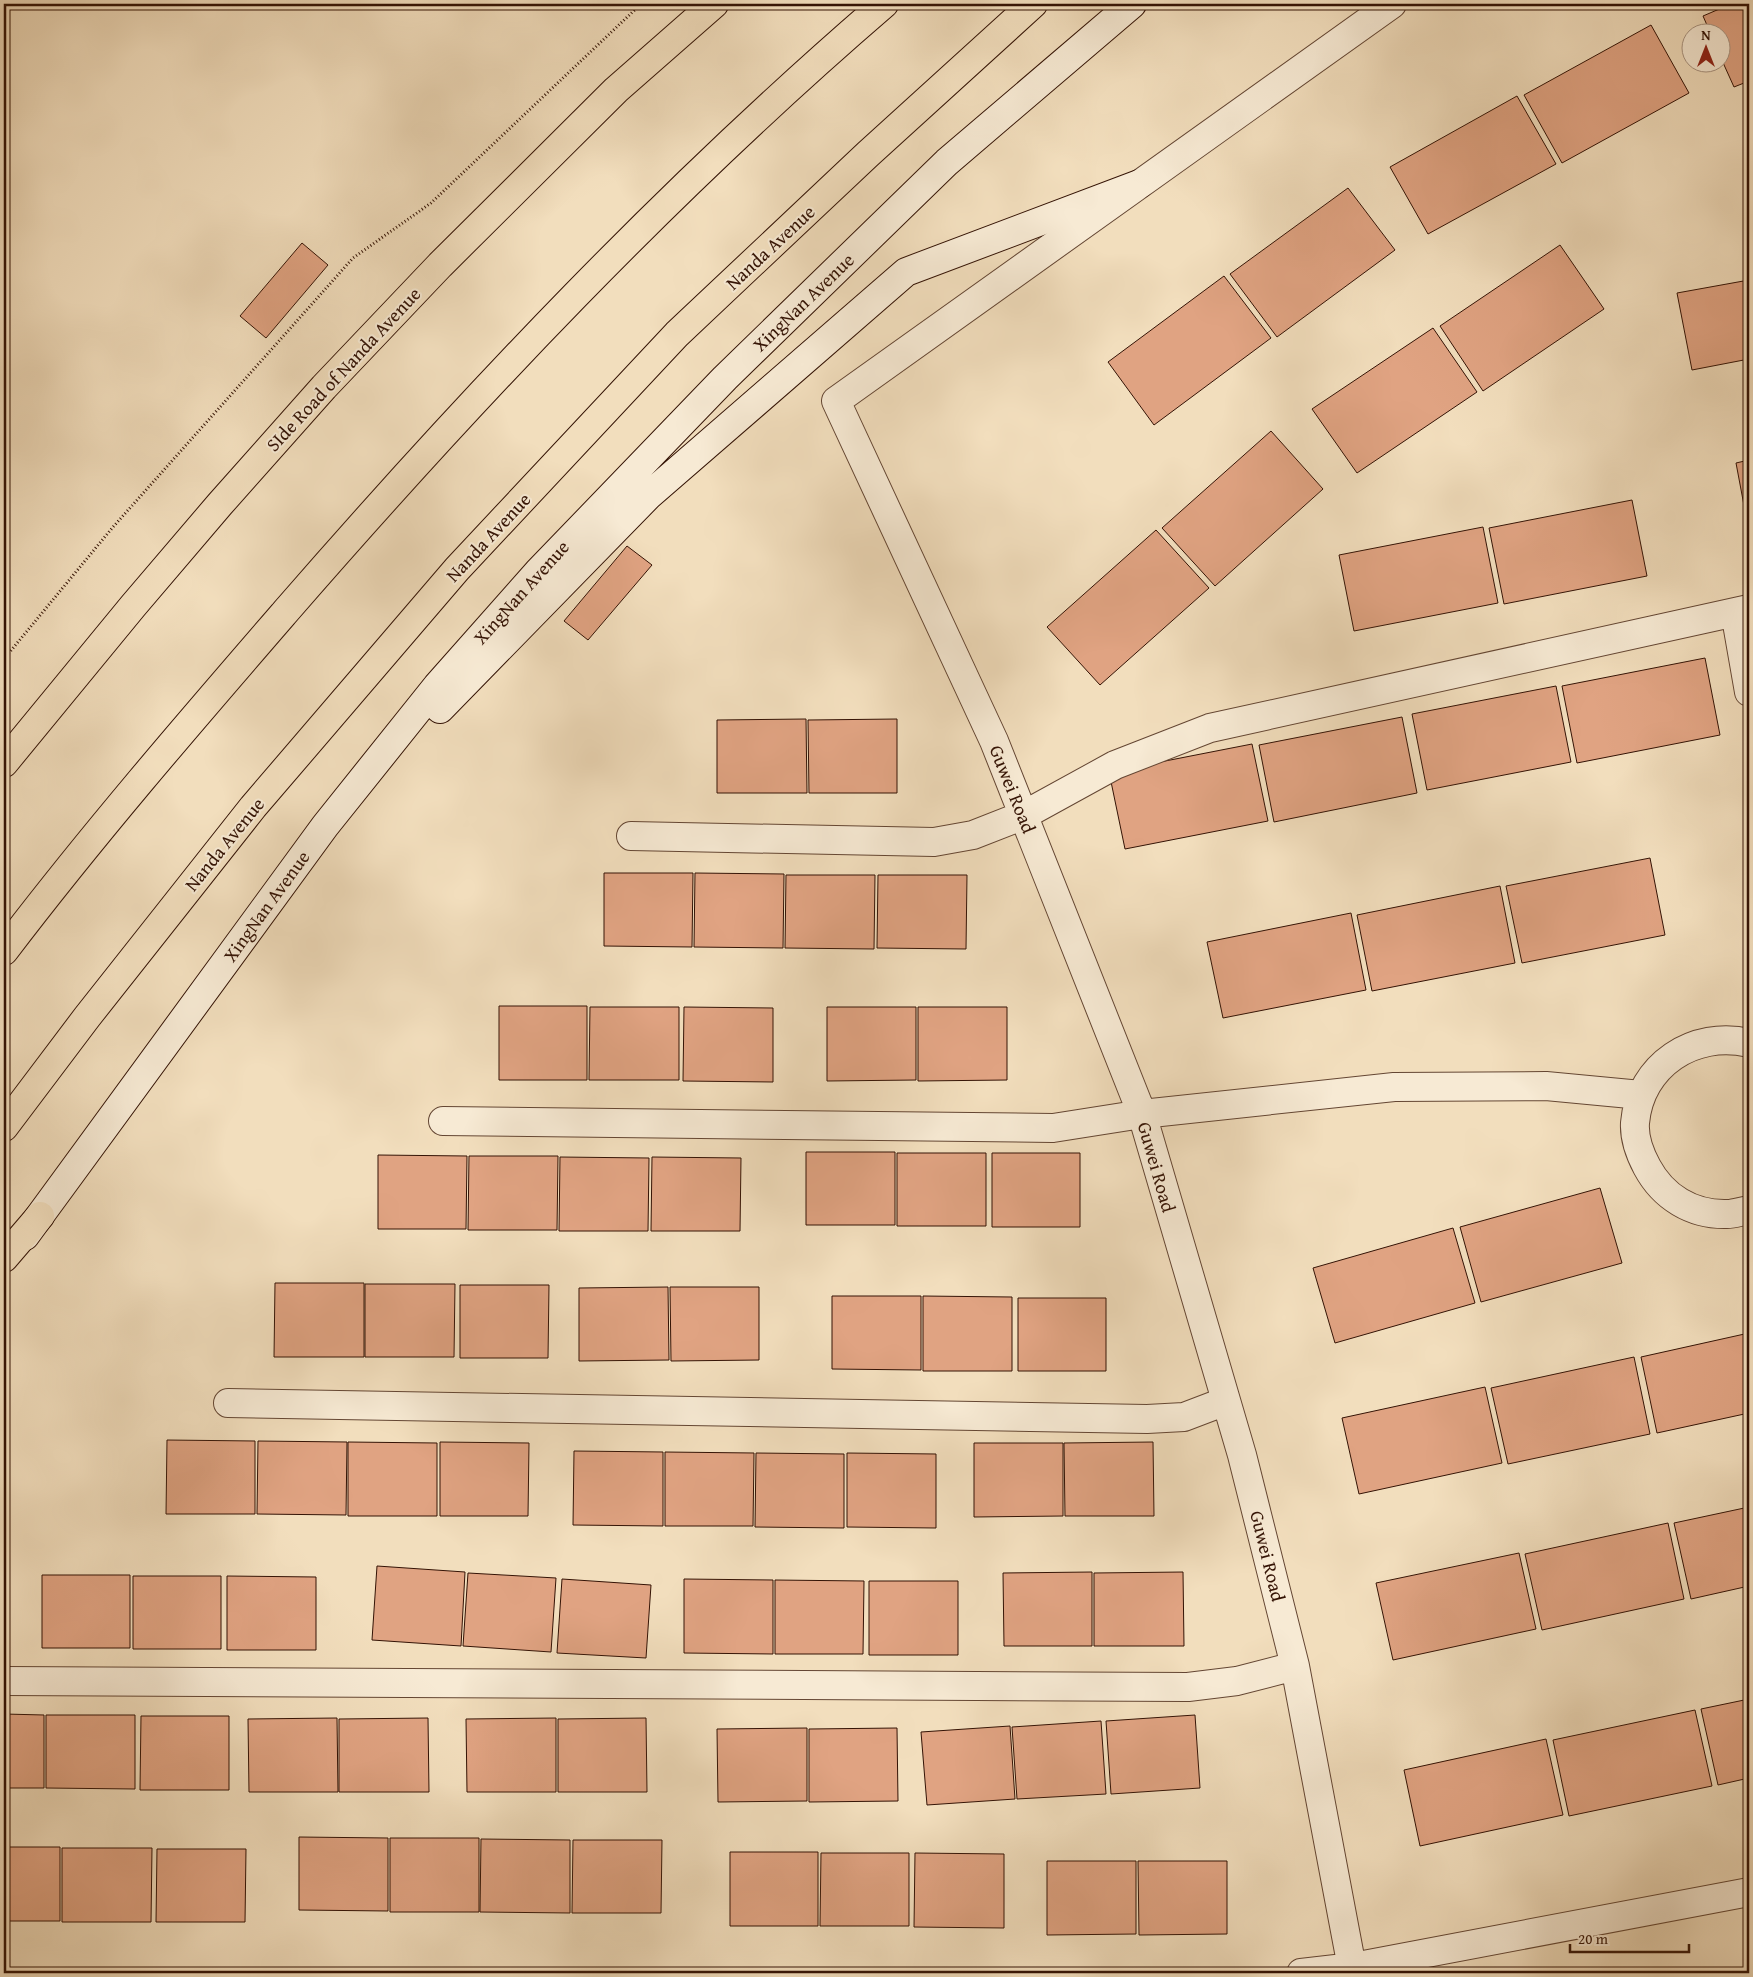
<svg xmlns="http://www.w3.org/2000/svg" width="1753" height="1977" font-family="'Gentium Book Plus',serif">
<style>
.building{fill:#e0a382;stroke:#341305}
.lines{fill:none;stroke-linecap:round;stroke-linejoin:round}
.street-casing{stroke:#644633;stroke-width:30}
.secondary-casing{stroke:#341305;stroke-width:30}
.primary-casing{stroke:#341305;stroke-width:30}
.highway-casing{stroke:#341305;stroke-width:30}
.path{stroke:#341305;stroke-width:3;stroke-dasharray:1 2.5;stroke-linecap:butt}
.street{stroke:#f7ead4;stroke-width:28}
.secondary{stroke:#f7ead4;stroke-width:28}
.primary{stroke:#f2debd;stroke-width:28}
.highway{stroke:#f2debd;stroke-width:28}
.labels{text-anchor:middle;dominant-baseline:central;stroke-width:4;stroke-linejoin:round;paint-order:stroke}
.street-label{font-size:19px;fill:#341305;stroke:#f7ead4}
</style>
<rect width="100%" height="100%" fill="#f2debd"/>
<filter id="stains"><feTurbulence type="fractalNoise" baseFrequency=".004" numOctaves="4"/><feColorMatrix values="0 0 0 0 .2 0 0 0 0 .09 0 0 0 0 .02 0 0 0 .5 -.17"/></filter>
<radialGradient id="worn" r=".72"><stop offset=".6" stop-color="#630" stop-opacity="0"/><stop offset="1" stop-color="#630" stop-opacity=".3"/></radialGradient>
<path class="building" d="M1731,4h18v77l-15,6 -14,-31v-24h-10l-7,-16z
M1651,25l38,68 -127,70 -38,-68z
M1517,96l39,68 -128,70 -38,-67z
M1348,188l47,62 -118,87 -47,-63z
M302,243l26,22 -62,73 -26,-22z
M1560,245l44,64 -121,82 -43,-65z
M1224,276l47,62 -117,87 -46,-63z
M1749,280v79l-57,11 -15,-77z
M1433,328l44,64 -120,81 -45,-64z
M1271,431l52,58 -108,97 -53,-58z
M1749,460v72l-13,-69z
M1632,500l15,76 -143,28 -15,-76z
M1483,527l15,76 -144,28 -15,-76z
M1156,530l53,58 -109,97 -53,-58z
M627,546l25,19 -64,75 -24,-19z
M1705,658l15,77 -143,28 -15,-77z
M1556,686l15,76 -144,28 -15,-76z
M1402,717l15,76 -143,29 -15,-77z
M806,719l1,74h-90v-73z
M897,719v74h-88l-1,-73z
M1252,744l16,77 -143,28 -16,-77z
M1650,858l15,77 -143,28 -16,-77z
M604,873h89l-1,74 -88,-1z
M695,873l89,1 -1,74 -89,-1z
M786,875h89l-1,74 -89,-1z
M878,875h89l-1,74 -89,-1z
M1500,886l15,77 -143,28 -15,-76z
M1351,913l15,77 -143,28 -16,-76z
M499,1006h88v74h-88z
M590,1007h89v73h-90z
M684,1007l89,1v74l-90,-1z
M827,1007h89v73l-89,1z
M918,1007h89v73l-89,1z
M806,1152h89v73h-89z
M897,1153h89v73h-89z
M992,1153h88v74h-88z
M378,1155l89,1 -1,73h-88z
M469,1156h89l-1,74h-89z
M560,1157l89,1 -1,73h-89z
M652,1157l89,1 -1,73h-89z
M1600,1188l22,75 -141,39 -21,-75z
M1453,1228l22,75 -140,40 -22,-75z
M275,1283h89v74h-90z
M365,1284h90l-1,73h-89z
M460,1285h89l-1,73h-88z
M668,1287l1,73 -90,1v-73z
M670,1287h89v73l-88,1z
M832,1296h89v74l-89,-1z
M923,1296l89,1v74h-89z
M1018,1298h88v73h-88z
M1749,1333v80l-92,20 -16,-76z
M1634,1357l16,77 -142,30 -17,-76z
M1485,1387l17,76 -143,31 -17,-76z
M167,1440l88,1v73h-89z
M258,1441l89,1 -1,73 -89,-1z
M348,1442l89,1v73h-89z
M440,1442l89,1 -1,73h-88z
M1153,1442l1,74h-89l-1,-73z
M974,1443h89v73l-89,1z
M574,1451l89,1v74l-90,-1z
M665,1452l89,1 -1,73h-88z
M756,1453l88,1v74l-89,-1z
M847,1453l89,1v74l-89,-1z
M1749,1507v79l-58,13 -17,-76z
M1668,1523l16,76 -142,31 -17,-76z
M1519,1553l17,76 -143,31 -17,-77z
M377,1566l88,6 -4,74 -89,-6z
M1092,1572v74h-88l-1,-73z
M1183,1572l1,74h-90v-73z
M468,1573l88,5 -5,74 -88,-6z
M42,1575h88v73h-88z
M133,1576h88v73h-88z
M227,1576l89,1v73h-89z
M562,1579l89,6 -5,73 -89,-5z
M684,1579l89,1v74l-89,-1z
M775,1580l89,1 -1,73h-88z
M869,1581h89v74h-89z
M1749,1699v79l-31,7 -17,-76z
M1695,1710l17,76 -143,30 -16,-76z
M4,1714l40,1v73h-40z
M46,1715h89v74l-89,-1z
M1195,1715l5,73 -89,6 -5,-73z
M141,1716h88v74h-89z
M337,1718l1,74h-89l-1,-73z
M428,1718l1,74h-90v-73z
M556,1718v74h-89l-1,-73z
M646,1718l1,74h-89v-73z
M1101,1721l5,73 -89,5 -5,-72z
M1010,1726l5,73 -88,6 -6,-73z
M807,1728v73l-89,1 -1,-73z
M897,1728l1,73 -89,1v-73z
M1546,1739l17,76 -143,31 -16,-76z
M299,1837l89,1v73l-89,-1z
M390,1838h89v74h-89z
M481,1839l89,1v73l-90,-1z
M573,1840h89l-1,73h-89z
M4,1847h56v74h-56z
M62,1848h90l-1,74h-89z
M157,1849h89l-1,73h-89z
M730,1852h88v74h-88z
M821,1853h88v73h-89z
M915,1853l89,1v74l-90,-1z
M1047,1861h89v73l-89,1z
M1138,1861h89v73l-88,1z"/>
<g class="lines">
<g class="street-casing">
<path id="street" d="M1735,612l14,80
M631,836l303,6 39,-7 51,-20 91,-50 95,-37 539,-119
M1749,1043c-55,-13 -109,22 -114,80 -1,15 5,31 12,44 16,30 45,48 80,47 7,0 15,-3 22,-4
M443,1121l610,7 89,-14 252,-27 152,-1 95,9
M228,1403l919,16 37,-2 42,-16
M4,1681l1184,6 49,-6 58,-15
M1301,1973l52,-6 396,-75
M1353,1973l-58,-307 -53,-211 -100,-341 -148,-373 -158,-340 556,-397"/>
</g>
<g class="secondary-casing">
<path id="secondary" d="M440,709l208,-213 258,-224 233,-88
M25,1236l300,-410 112,-140 101,-114 187,-194 222,-216 185,-158"/>
</g>
<g class="primary-casing">
<path id="primary" d="M4,763l129,-157 87,-102 104,-117 116,-122 176,-175 98,-86"/>
</g>
<g class="highway-casing">
<path id="highway" d="M4,951c89,-117 186,-229 282,-340 187,-215 383,-422 598,-607
M4,1127l83,-110 166,-210 204,-238 220,-235 191,-180 165,-150
M4,1258l36,-42"/>
</g>
<path class="path" d="M4,659l109,-132 240,-269 78,-55 210,-199"/>
<use href="#street" class="street"/>
<use href="#secondary" class="secondary"/>
<use href="#primary" class="primary"/>
<use href="#highway" class="highway"/>
</g>
<g class="labels">
<g class="street-label">
<text transform="translate(770 247) rotate(-43)">Nanda Avenue</text>
<text transform="translate(803 302) rotate(-44)">XingNan Avenue</text>
<text transform="translate(343 369) rotate(-47)">SIde Road of Nanda Avenue</text>
<text transform="translate(488 537) rotate(-47)">Nanda Avenue</text>
<text transform="translate(521 592) rotate(-48)">XingNan Avenue</text>
<text transform="translate(1013 789) rotate(68)">Guwei Road</text>
<text transform="translate(224 844) rotate(-51)">Nanda Avenue</text>
<text transform="translate(266 906) rotate(-54)">XingNan Avenue</text>
<text transform="translate(1157 1167) rotate(74)">Guwei Road</text>
<text transform="translate(1268 1556) rotate(76)">Guwei Road</text>
</g>
</g>
<rect width="1753" height="1977" fill="none" stroke="#f2debd" stroke-width="20"/>
<rect x="5" y="5" width="1743" height="1967" fill="none" stroke="#341305" stroke-width="2.5"/>
<rect x="10" y="10" width="1733" height="1957" fill="none" stroke="#341305"/>
<g transform="translate(1706 48)"><circle r="24" fill="#f7ead4" stroke="#a99481"/>
<path d="M0-4L9 19L0 12L-9 19Z" fill="#8f2418"/>
<text y="-8" font-size="14" font-weight="bold" text-anchor="middle" fill="#341305">N</text>
</g>
<path d="M1570 1944v8h119v-8" fill="none" stroke="#341305" stroke-width="2.5"/>
<text x="1578" y="1944" font-size="15" fill="#341305" stroke="#f7ead4" stroke-width="4" paint-order="stroke">20 m</text>
<rect width="100%" height="100%" filter="url(#stains)"/>
<rect width="100%" height="100%" fill="url(#worn)"/>
</svg>
